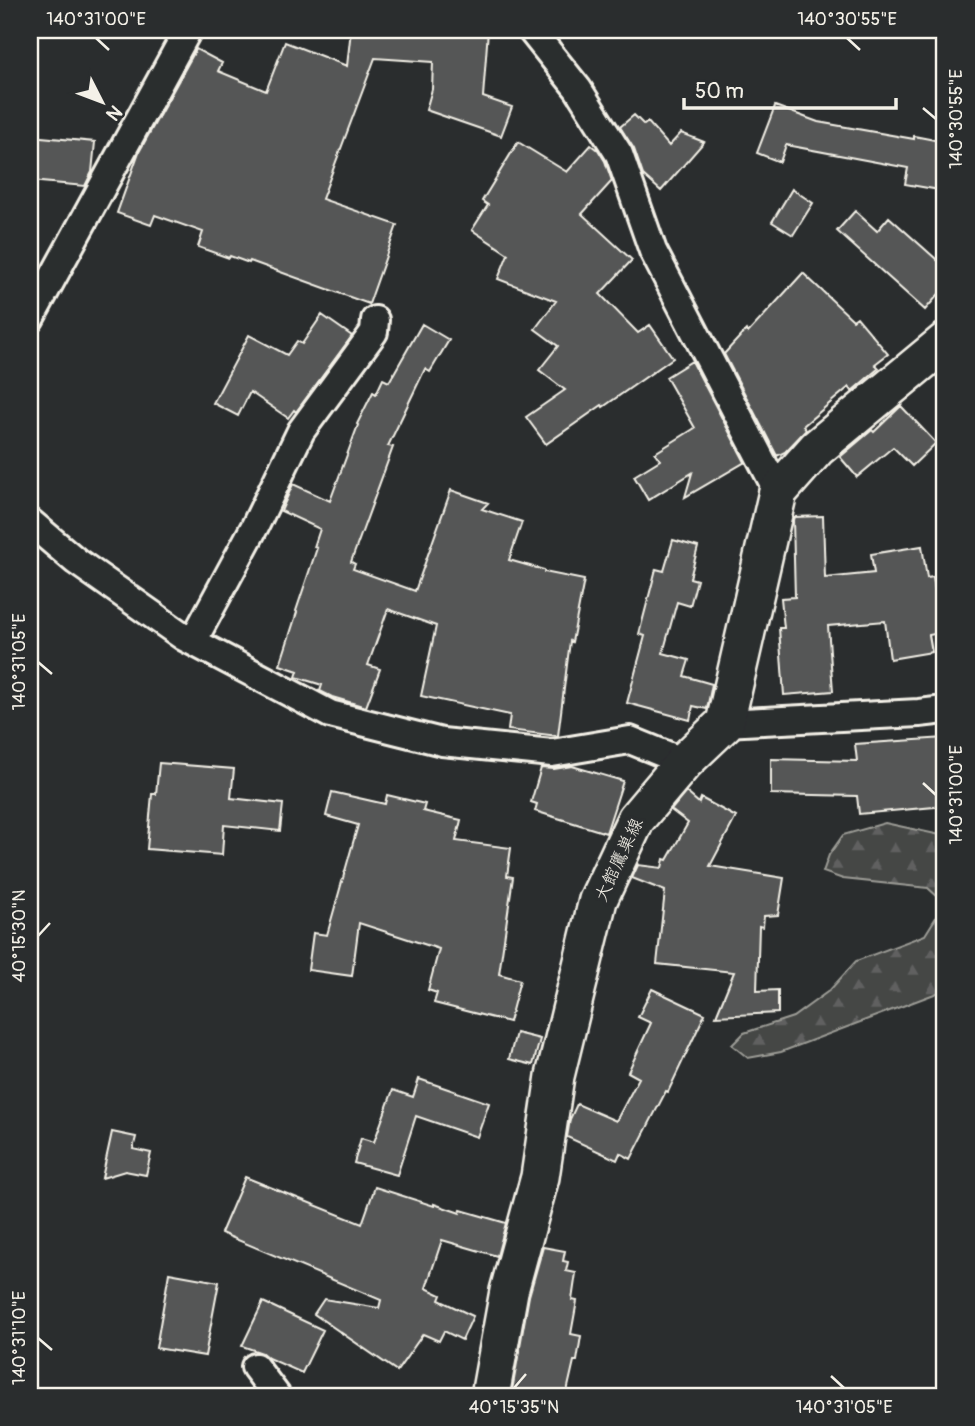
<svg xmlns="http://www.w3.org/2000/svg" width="975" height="1426" font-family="Pangolin,'Klee One',sans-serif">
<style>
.forest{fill:url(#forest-firs);stroke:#9c9c96;stroke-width:2}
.building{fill:#555756;stroke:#f4f1e8;stroke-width:2}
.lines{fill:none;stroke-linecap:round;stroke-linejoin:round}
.minor-casing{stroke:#f4f1e8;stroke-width:32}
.secondary-casing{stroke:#f4f1e8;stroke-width:42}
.minor{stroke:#2a2d2e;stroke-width:26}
.secondary{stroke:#2a2d2e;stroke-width:37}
.ticks{fill:none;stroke:#f4f1e8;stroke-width:2.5}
.labels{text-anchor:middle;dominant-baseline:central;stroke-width:7;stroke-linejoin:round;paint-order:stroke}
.street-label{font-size:18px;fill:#f4f1e8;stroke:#2a2d2e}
.neatline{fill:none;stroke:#f4f1e8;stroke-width:2.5}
.ticks-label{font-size:18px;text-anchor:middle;fill:#f4f1e8}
</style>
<defs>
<pattern id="forest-firs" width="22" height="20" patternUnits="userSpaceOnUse" patternTransform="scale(1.75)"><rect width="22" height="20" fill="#444645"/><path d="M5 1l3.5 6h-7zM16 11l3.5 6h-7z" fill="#606160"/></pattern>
</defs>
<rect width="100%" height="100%" fill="#2a2d2e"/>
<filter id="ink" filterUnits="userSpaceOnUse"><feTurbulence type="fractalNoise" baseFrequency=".0143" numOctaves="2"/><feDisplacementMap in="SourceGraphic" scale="14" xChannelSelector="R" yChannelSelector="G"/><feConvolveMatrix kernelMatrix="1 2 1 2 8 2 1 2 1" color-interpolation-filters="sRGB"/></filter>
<g filter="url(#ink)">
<path class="forest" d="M885,823l60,13v154l-164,62 -33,6 -16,-13 12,-12 49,-16 37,-27 26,-29 69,-26 15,-24 -1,-13 -11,-10 -85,-9 -20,-7 6,-17 14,-20z"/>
<path class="building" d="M351,30h35l34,3v-3h68l-5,67 29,10 -11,29 -75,-26 6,-21 1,-27 -58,-4 -53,141 75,26 -28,79 -119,-43 -1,2 -19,-7 -1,2 -31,-11 5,-15 -48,-17 -4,10 -34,-12 22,-61 57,-103 26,14 -4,8 48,20 19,-49 62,24z
M775,106l43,16 96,17v-3l31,6v49l-40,-7 3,-16 -122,-23 -6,17 -23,-9z
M634,115l10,10 4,-3 21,24 12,-13 23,9 -43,49 -18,-16 -9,-26 -14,-22z
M30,136l65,6 -3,30 -7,14 -55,-5z
M518,142l49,30 24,-27 5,4 1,-1 8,13 7,20 -30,33 50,46 -32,34 38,39 12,-8 23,33 -70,49 -1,-2 -56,39 -20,-27 39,-27 -26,-20 19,-24 -23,-17 21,-28 -58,-22 10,-25 -36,-24 16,-25 -6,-4z
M792,189l21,14 -20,32 -21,-13z
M855,211l22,20 12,-14 56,50v20l-20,23 -88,-79z
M803,273l50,47 4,-3 31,37 -13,10 4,4 -27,23 -3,-4 -46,39 3,4 -21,22 -8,4 -53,-102 22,-24 2,3z
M322,315l30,21 -56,76 -2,-2 -6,8 -38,-26 -12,24 -25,-13 36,-68 38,20 10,-14 5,3z
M422,324l27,16 -19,32 -5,-3 -37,77 5,1 -42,115 4,2 -2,5 62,22 36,-101 37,13 -6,6 40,13 -13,38 35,10v2l40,8 -12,62 -2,-1 -12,95 -50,-6 2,-15 -89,-19 15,-70 -48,-17 -20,56 12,4 -14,38 -34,-10 -12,-6 2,-6 -26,-8 2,-6 -18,-6 17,-53 -1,-1 21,-63 -3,-1 6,-18 -39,-18 12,-27 37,17 28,-76 -1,-1 16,-32 3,2 7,-15 6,3z
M692,361l53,101 -60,35 7,-24 -44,27 -14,-24 26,-16 -5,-7 40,-25 -29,-51z
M901,406l35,37 -24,23 -19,-19 -36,30 -17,-20 32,-27 2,2z
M823,516l2,62 49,-5 -3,-19 51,-8 5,32 6,-1 5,31 7,-1v25l-16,3 3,17 -42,7 -5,-38 -57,5 5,65 -49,4 -5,-67h5l-3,-30 14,-1 -2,-77 1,-3z
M673,540l25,7 -8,31 7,2 -7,26 -13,-4 -14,51 26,7 -5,16 28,8 -5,25 -14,-3 -3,14 -63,-17 18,-67 -6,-2 17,-65 8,2z
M945,738v68l-86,8 -2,-18 -86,-2v-35l86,2 -2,-17z
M159,763l75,6 -3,29 52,6 -3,27 -56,-6 -2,30 -75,-6 5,-55h4z
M572,766l51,15 -17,52 -71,-22 2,-7 -6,-2 10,-34 13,1z
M332,792l53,12 2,-9 38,9 -2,7 38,9 -5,21 55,7 -4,28 6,1 -14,97 21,6 -11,42 -75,-19 3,-10 -9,-3 11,-41 -80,-26 -7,53 -44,-6 5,-37 14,2 31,-110 -32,-9z
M686,792l13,11 2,-5 35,19 -26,49 74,12 -6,37 -14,1 -1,11 -4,-1 -2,65 21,-1v23l-62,3 18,-44 -77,-8 8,-73 -33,-13 6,-13 24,3 2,-9 3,1 21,-37 -17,-13z
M652,989l53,25 -37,78 -2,-1 -35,68 -11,-6 -3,7 -50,-23 3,-18 7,-15 39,17 23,-43 -11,-6 23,-49 -13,-6z
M516,1033l24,6 -7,26 -24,-6z
M419,1079l70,24 -12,34 -61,-21 -19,59 -43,-12 7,-25 13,4 19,-52 20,7z
M112,1132l24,5 -3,12 18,4 -5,22 -21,-4 -23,7z
M245,1177l117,47 13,-37 59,19v-2l26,9 1,-3 45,13 -9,33 -55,-16 -16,48 15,7 -2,5 34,16 -11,24 -18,-9 -5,10 -16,-7 -26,37 -83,-57 10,-15 55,9 2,-8 -160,-67z
M543,1247l22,4 -2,10 5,1 -2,9 10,2 -4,27 5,1 -6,33 10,2 -4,25h-3l-8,35h-55l18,-100z
M169,1273l50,9 -14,74 -49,-8z
M263,1302l60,28 -21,43 -34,-15 -6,-5 -20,-7z"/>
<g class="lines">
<g class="minor-casing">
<path id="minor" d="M531,30l47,59 41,65 34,97 125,241
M30,319l158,-289
M30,522l46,39 108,76 146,77 112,28 110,11 78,-13 54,22
M193,641l62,-115 46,-95 73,-99 1,-12
M725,723l194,-10 26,-3
M255,1367l22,29"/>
</g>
<g class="secondary-casing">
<path id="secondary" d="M490,1396l19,-105 31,-114 15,-101 43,-176 38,-81 48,-57 41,-39 53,-231 39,-44 128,-106"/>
</g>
<use href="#minor" class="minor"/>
<use href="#secondary" class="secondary"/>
</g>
</g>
<path class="ticks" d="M96,38l13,12M847,38l13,12M923,108l13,11M38,662l14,12M923,783l13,12M38,936l12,-13M38,1338l14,12M831,1376l13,12M514,1388l12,-14"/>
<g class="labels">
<g class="street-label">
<text transform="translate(619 860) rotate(-65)">大館鷹巣線</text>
</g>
</g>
<rect width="975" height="1426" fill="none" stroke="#2a2d2e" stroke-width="77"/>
<g transform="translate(102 102) rotate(132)" stroke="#2a2d2e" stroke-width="5" paint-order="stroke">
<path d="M0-5L12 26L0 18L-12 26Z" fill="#f4f1e8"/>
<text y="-10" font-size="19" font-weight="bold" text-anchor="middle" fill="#f4f1e8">N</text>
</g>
<path d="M684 98v10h212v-10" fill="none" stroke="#f4f1e8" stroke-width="3.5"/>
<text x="695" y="98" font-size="21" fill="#f4f1e8" stroke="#2a2d2e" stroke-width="5" paint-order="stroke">50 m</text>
<rect x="38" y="38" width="898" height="1350" class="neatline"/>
<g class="ticks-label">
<text x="96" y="25">140°31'00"E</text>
<text x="847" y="25">140°30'55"E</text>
<text transform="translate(956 119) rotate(-90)" y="6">140°30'55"E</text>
<text transform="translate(19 662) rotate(-90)" y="6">140°31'05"E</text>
<text transform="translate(956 795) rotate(-90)" y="6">140°31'00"E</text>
<text transform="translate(19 936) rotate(-90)" y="6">40°15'30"N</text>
<text transform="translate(19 1338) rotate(-90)" y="6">140°31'10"E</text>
<text x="514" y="1413">40°15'35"N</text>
<text x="844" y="1413">140°31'05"E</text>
</g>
</svg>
